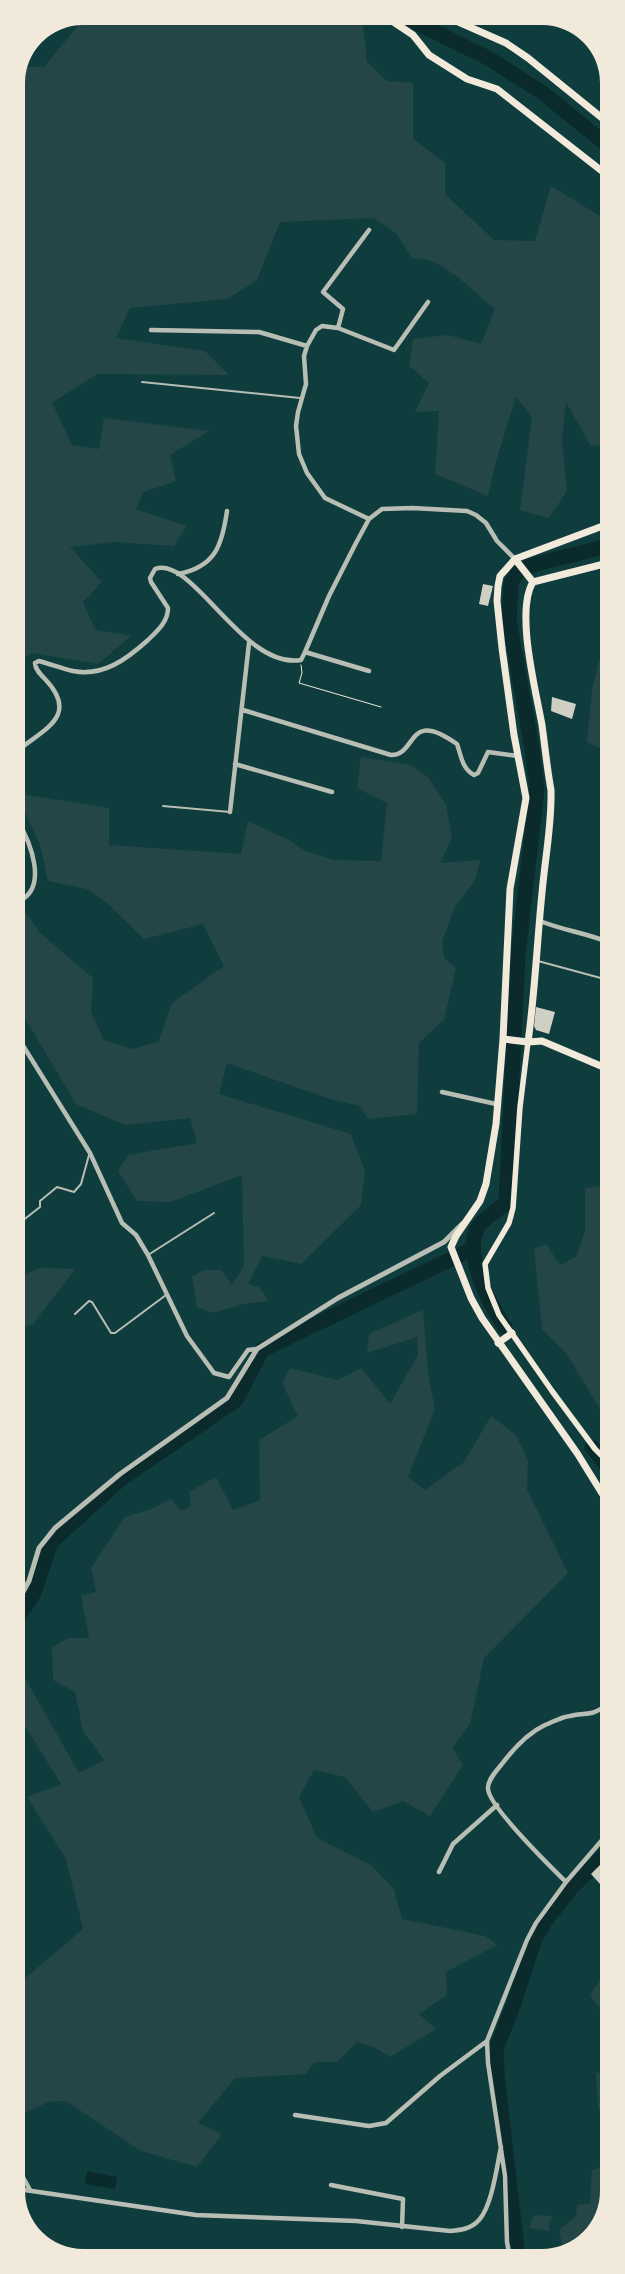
<svg xmlns="http://www.w3.org/2000/svg" width="625" height="2274" font-family="'DejaVu Sans',sans-serif">
<style>
.green{fill:#244646}
.water{fill:#0a2a2b}
.lines{fill:none;stroke-linecap:round;stroke-linejoin:round}
.river{stroke:#0a2a2b;stroke-width:15}
.building{fill:#cfcfc3}
.path{stroke:#f1e9da;stroke-width:1}
.service{stroke:#b8beb3;stroke-width:2}
.minor{stroke:#b8beb3;stroke-width:4.5}
.tertiary{stroke:#b8beb3;stroke-width:5}
.secondary{stroke:#f1e9da;stroke-width:5.5}
.primary{stroke:#f1e9da;stroke-width:7}
</style>
<rect width="100%" height="100%" fill="#0f3d3e"/>
<path class="green" d="M86,16l276,1 5,45 20,19 26,2v56l32,24v29l2,4 47,44 41,1 16,-55 57,35v223l-17,2 -25,-44 -4,38 5,51 -18,27 -29,-8 12,-93 -16,-20 -20,64 -8,35 -53,-22 4,-63 -24,1 14,-29 -20,-17 4,-27 35,-4 33,9 14,-35c-21,-16 -55,-55 -82,-50l-17,-26 -23,-15 -93,4 -23,58 -30,19 -97,9 -14,30 89,13 24,24 -132,-1 -45,29 20,42 27,4 5,-31 105,13 -39,24 6,26 -33,11 -7,17 50,17 -12,20 -60,-4 -44,5 32,35 -19,20 12,28 36,6 -33,28 -67,-11 -14,11 -1,-582 7,-15h21z
M608,648v104l-21,-10 5,-52 7,-29z
M361,757l49,8 18,12 18,28 6,33 -12,25 40,-3 -5,21 -20,25 -13,35 2,17 12,10 -12,51 -25,24 -2,71 -49,5 -8,-13 -30,-7 -103,-36 -8,31 132,40 14,37 -4,34 -60,59 -39,-8 -14,28 11,3 10,14 -25,3 -31,9 -16,-6 -5,-30 11,-7h18l11,15 12,-19 -2,-91 -72,27 -33,-1 -19,-30 10,-16 69,-12 -7,-25 -65,7 -49,-21 -59,-99v-96l7,1 16,23 53,45 -2,34 13,28 28,9 26,-7 14,-39 52,-37 -21,-42 -59,15 -36,-35 -21,-15 -39,-8 -8,-37 -19,-40v-10l88,14v37l132,9 7,-33 43,20 14,10 29,9 47,1 6,-58 -30,-15z
M608,1185v237l-42,-69 -24,-24 -8,-80 12,-5 14,21 16,-8 9,-26v-43z
M40,1268l35,1 -42,55 -16,6v-52z
M423,1310l5,62 7,37 -27,68 17,13 39,-28 27,-46 25,19 12,26 -1,29 41,83 -84,85 -14,66 -18,24 11,17 -33,51 -27,-15 -30,11 -28,-35 -31,-7 -15,27 18,41 54,27 23,24 8,30 83,17 12,9 -51,27 1,23 -28,19 17,15 -46,28 -16,-10 -17,-5 -20,20h-23l-8,12 -71,4 -37,45 24,11 -25,33 -56,-16 -75,-50 -18,1 -30,14 -1,-131 66,-56 -17,-70 -39,-62 34,-13 -44,-71v-49l62,109 25,-13 -21,-29 -8,-39 -22,-12 -1,-33 16,-9h21l-8,-43 15,-3 -5,-24 34,-51 26,-8 20,-10 10,12 10,-5 -2,-14 27,-15 17,33 27,-10 -1,-60 39,-24 -16,-33 8,-15 48,12 23,-12 29,36 28,-49 -1,-18 -50,16 2,-19z
M609,1966v55l-19,-26z
M596,2072l13,4v41l-11,-8z
M609,2165v27l-17,43 -23,14 -7,-5 -3,-14 17,-14 1,-11 13,-2 2,-33z
M534,2215l19,1 -4,6v9l-20,-3z"/>
<path class="water" d="M87,2171l30,6 -2,12 -30,-5z"/>
<g class="lines">
<path class="river" d="M405,17l83,41 55,35 64,52
M505,1327c-15,-22 -41,-71 -28,-98 5,-10 21,-19 29,-26l12,-248 19,-166 -5,-41 -23,-128 2,-37 7,-11 14,-7 76,-19
M592,1447l16,20
M17,1619l17,-26 17,-51 70,-63 115,-79 26,-50 210,-101
M518,2257l-21,-183 -1,-25 18,-46 21,-65 11,-18 26,-33 37,-36"/>
</g>
<path class="building" d="M483,584l10,2 -5,20 -9,-2z
M552,697l24,7 -4,15 -21,-8z
M536,1007l19,5 -6,22 -13,-4 -2,-4z
M609,1856v38l-18,-20z"/>
<g class="lines">
<path class="path" d="M301,665l1,8 -3,10 82,24"/>
<path class="service" d="M142,382l158,16
M163,806l67,6
M538,961l70,19
M17,1225l23,-18v-6l17,-14 17,5 7,-8 8,-29
M148,1255l66,-42
M75,1314l14,-13 3,1 19,31h4l51,-38"/>
<path class="minor" d="M338,328l5,-19 -20,-17 46,-62
M151,330l108,2 48,14
M369,519l-44,-21 -18,-25 -8,-19 -3,-28 2,-14 8,-28 -2,-28 3,-10 9,-16 6,-4 16,2 56,22 34,-48
M178,574c37,-7 44,-28 49,-63
M305,652l64,19
M243,710l148,45c27,0 15,-47 66,-11 4,11 5,25 17,31l4,-2 10,-21 30,4
M17,751c27,-22 63,-35 28,-72 -5,-5 -10,-10 -10,-16l4,-2c11,3 22,7 34,10 30,6 54,-12 75,-31 9,-9 20,-18 20,-32l-17,-26 -1,-4 5,-9c38,-14 88,101 146,91l4,-8 24,-56 27,-53 13,-24 13,-10 30,-1 55,3 9,4 10,8 11,18 18,18
M235,764l97,28
M230,812l19,-169
M17,820c13,21 33,69 0,82
M540,921c22,9 46,12 68,21
M17,1036l73,117 32,70 14,12 12,20 39,81 27,37 15,4 19,-27 9,-1
M442,1092l54,12
M439,1872l14,-28 44,-39
M566,1882c-15,-15 -77,-75 -78,-93 -1,-10 12,-22 17,-29 11,-14 23,-27 40,-35 8,-3 16,-8 25,-9 18,-4 21,1 38,-12
M295,2115l74,11 17,-3 54,-47 47,-35
M18,2168l12,22
M331,2185l72,14 -1,28
M18,2189l178,26 160,6 94,10c11,-1 21,-2 29,-11 13,-14 18,-54 22,-73
M510,2257l-3,-15 -2,-66 -17,-113 -1,-22 40,-101 9,-17 30,-41 43,-50"/>
<path class="tertiary" d="M17,1603l12,-22 10,-33 16,-20 65,-54 107,-76 30,-49 81,-51 106,-56 18,-18"/>
<path class="secondary" d="M528,1042l-8,65 -7,101 -4,15 -24,41 3,24 11,27 53,76 43,58 13,13"/>
<path class="primary" d="M386,17l27,18 16,20 38,24 30,10 110,86
M447,17l59,26 22,15 79,64
M608,524l-93,35 -15,17 -2,10 -1,15 5,47 12,87 12,63 -16,91 -7,150 -7,85 -10,60 -6,17 -24,35 -5,11 20,51 11,20 95,135 31,50
M515,559l18,23
M503,1039l25,3 14,-1 66,28
M528,1042c7,-50 9,-100 14,-149 3,-35 10,-69 9,-103 -4,-22 -6,-43 -9,-65 -6,-34 -27,-114 -9,-143l75,-19
M498,1343l14,-10"/>
</g>
<path d="M0 0H625V2274H0ZM83 25H542A58 58 0 0 1 600 83V2191A58 58 0 0 1 542 2249H83A58 58 0 0 1 25 2191V83A58 58 0 0 1 83 25Z" fill="#f1e9da" fill-rule="evenodd"/>
</svg>
